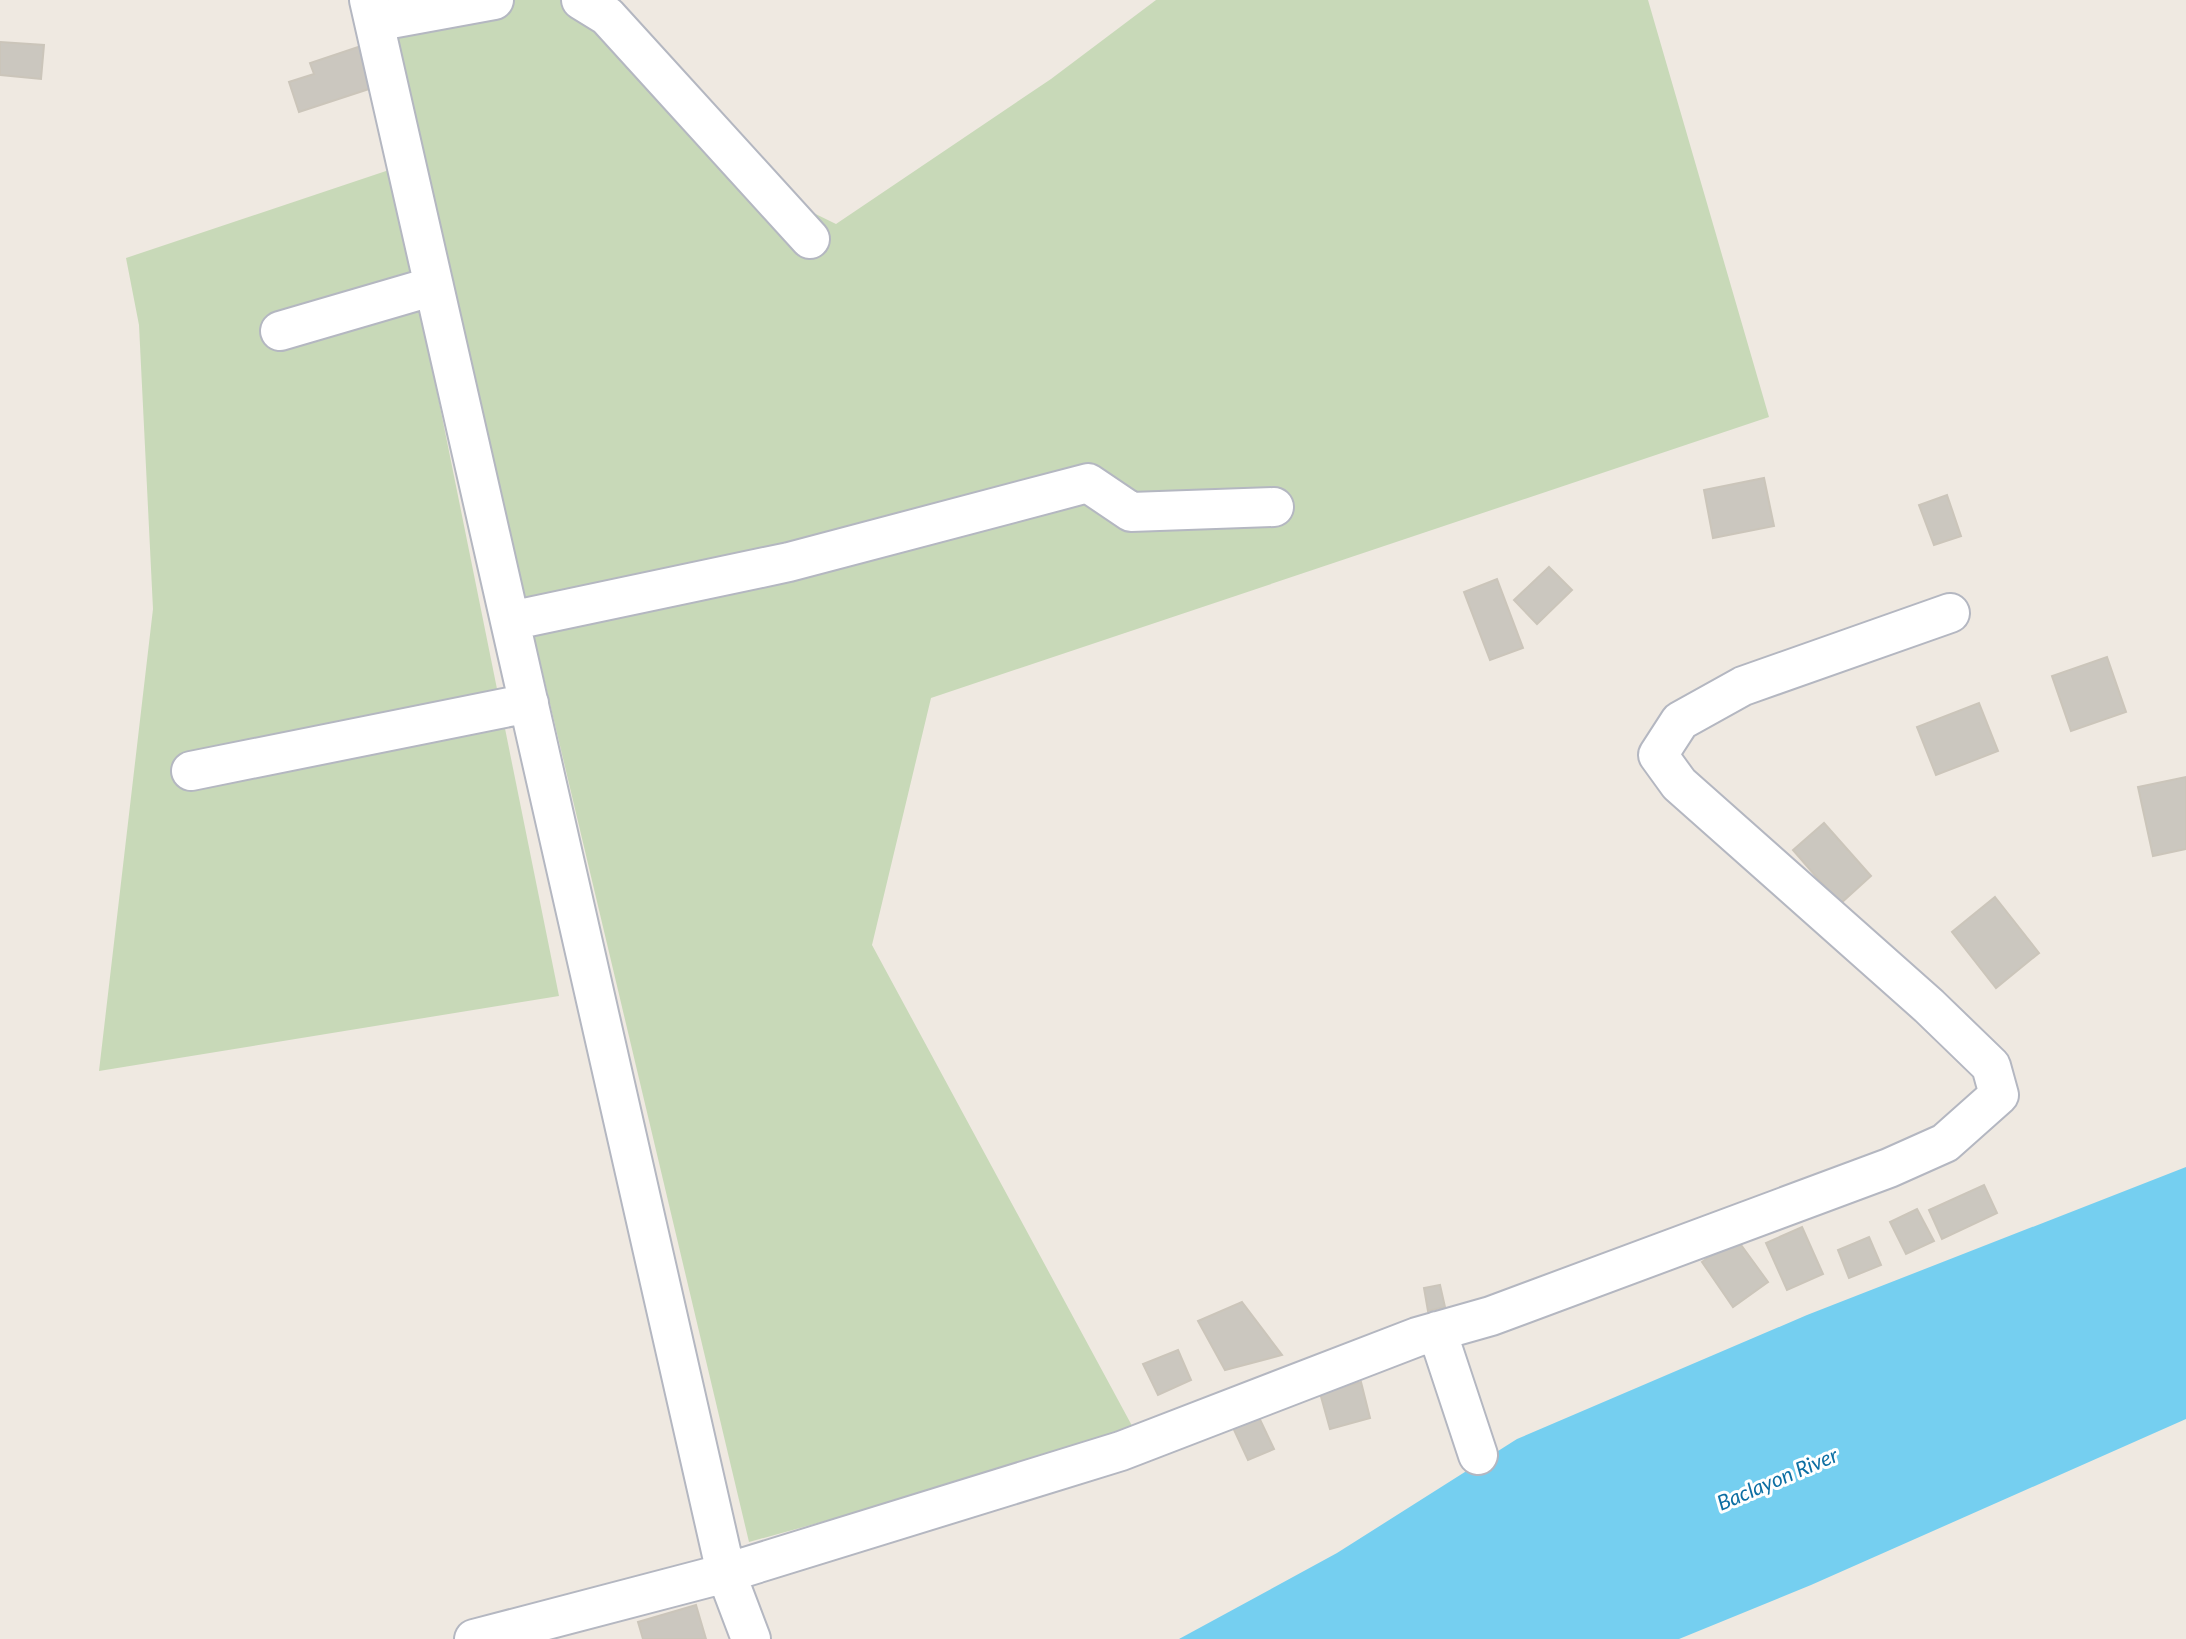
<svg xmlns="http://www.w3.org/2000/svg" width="2186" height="1639" font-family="Lato,sans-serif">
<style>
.cemetery{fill:#c8d9b8}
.water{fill:#75cff0}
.building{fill:#cbc7bf;stroke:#cbc5ba;stroke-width:2}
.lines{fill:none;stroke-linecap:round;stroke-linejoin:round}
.minor-casing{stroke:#b4b7c1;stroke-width:42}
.minor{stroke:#fff;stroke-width:38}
.labels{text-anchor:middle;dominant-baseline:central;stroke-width:6;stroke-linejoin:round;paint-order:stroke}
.water-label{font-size:21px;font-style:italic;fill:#0d6fa3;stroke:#fff}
</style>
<rect width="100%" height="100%" fill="#efe9e1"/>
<path class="cemetery" d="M383,0h218l186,200 49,24 215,-145 105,-79h492l121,417 -838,281 -59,247 265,490 -388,107z
M392,169l167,827 -460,75 54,-462 -14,-284 -13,-67z"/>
<path class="water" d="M2186,1167v252l-375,166 -132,54h-500l158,-86 180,-114 290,-124z"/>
<path class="building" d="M0,42l44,3 -3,34 -41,-4z
M367,44l14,41 -82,27 -10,-30 25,-8 -4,-11z
M1764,478l10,48 -61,12 -9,-48z
M1947,495l14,41 -27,9 -15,-40z
M1549,567l23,23 -35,34 -23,-24z
M1497,579l26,69 -33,12 -26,-68z
M2107,657l19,55 -55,19 -19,-55z
M1979,703l19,48 -62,24 -19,-48z
M2186,777v72l-33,7 -15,-69z
M1824,823l47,53 -31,28 -47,-54z
M1995,897l44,56 -43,35 -44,-56z
M1984,1185l13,28 -55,26 -13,-29z
M1917,1209l17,32 -28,13 -16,-32z
M1802,1227l21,47 -36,16 -21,-47z
M1869,1237l12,28 -32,13 -11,-28z
M1736,1238l32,44 -35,25 -31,-45z
M1440,1285l5,22 -17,4 -4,-23z
M1242,1302l40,53 -57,15 -27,-49z
M1178,1350l13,30 -33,15 -15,-31z
M1361,1382l9,36 -40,11 -10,-36z
M1254,1407l20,42 -26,11 -19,-41z
M696,1605l10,34h-63l-5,-17z"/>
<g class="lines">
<g class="minor-casing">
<path id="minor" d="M369,0l357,1573 25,66
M581,0l26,16 203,223
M374,22l120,-22
M280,331l154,-45
M510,621l279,-59 299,-79 43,29 143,-5
M191,771l338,-68
M1437,1331l41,124
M474,1639l252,-66 395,-122 296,-114 74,-21 398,-148 56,-25 54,-48 -8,-29 -62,-60 -250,-222 -21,-29 22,-34 63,-35 207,-73"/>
</g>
<use href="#minor" class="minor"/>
</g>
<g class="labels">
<g class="water-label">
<text transform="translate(1777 1478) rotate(-23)">Baclayon River</text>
</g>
</g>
</svg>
